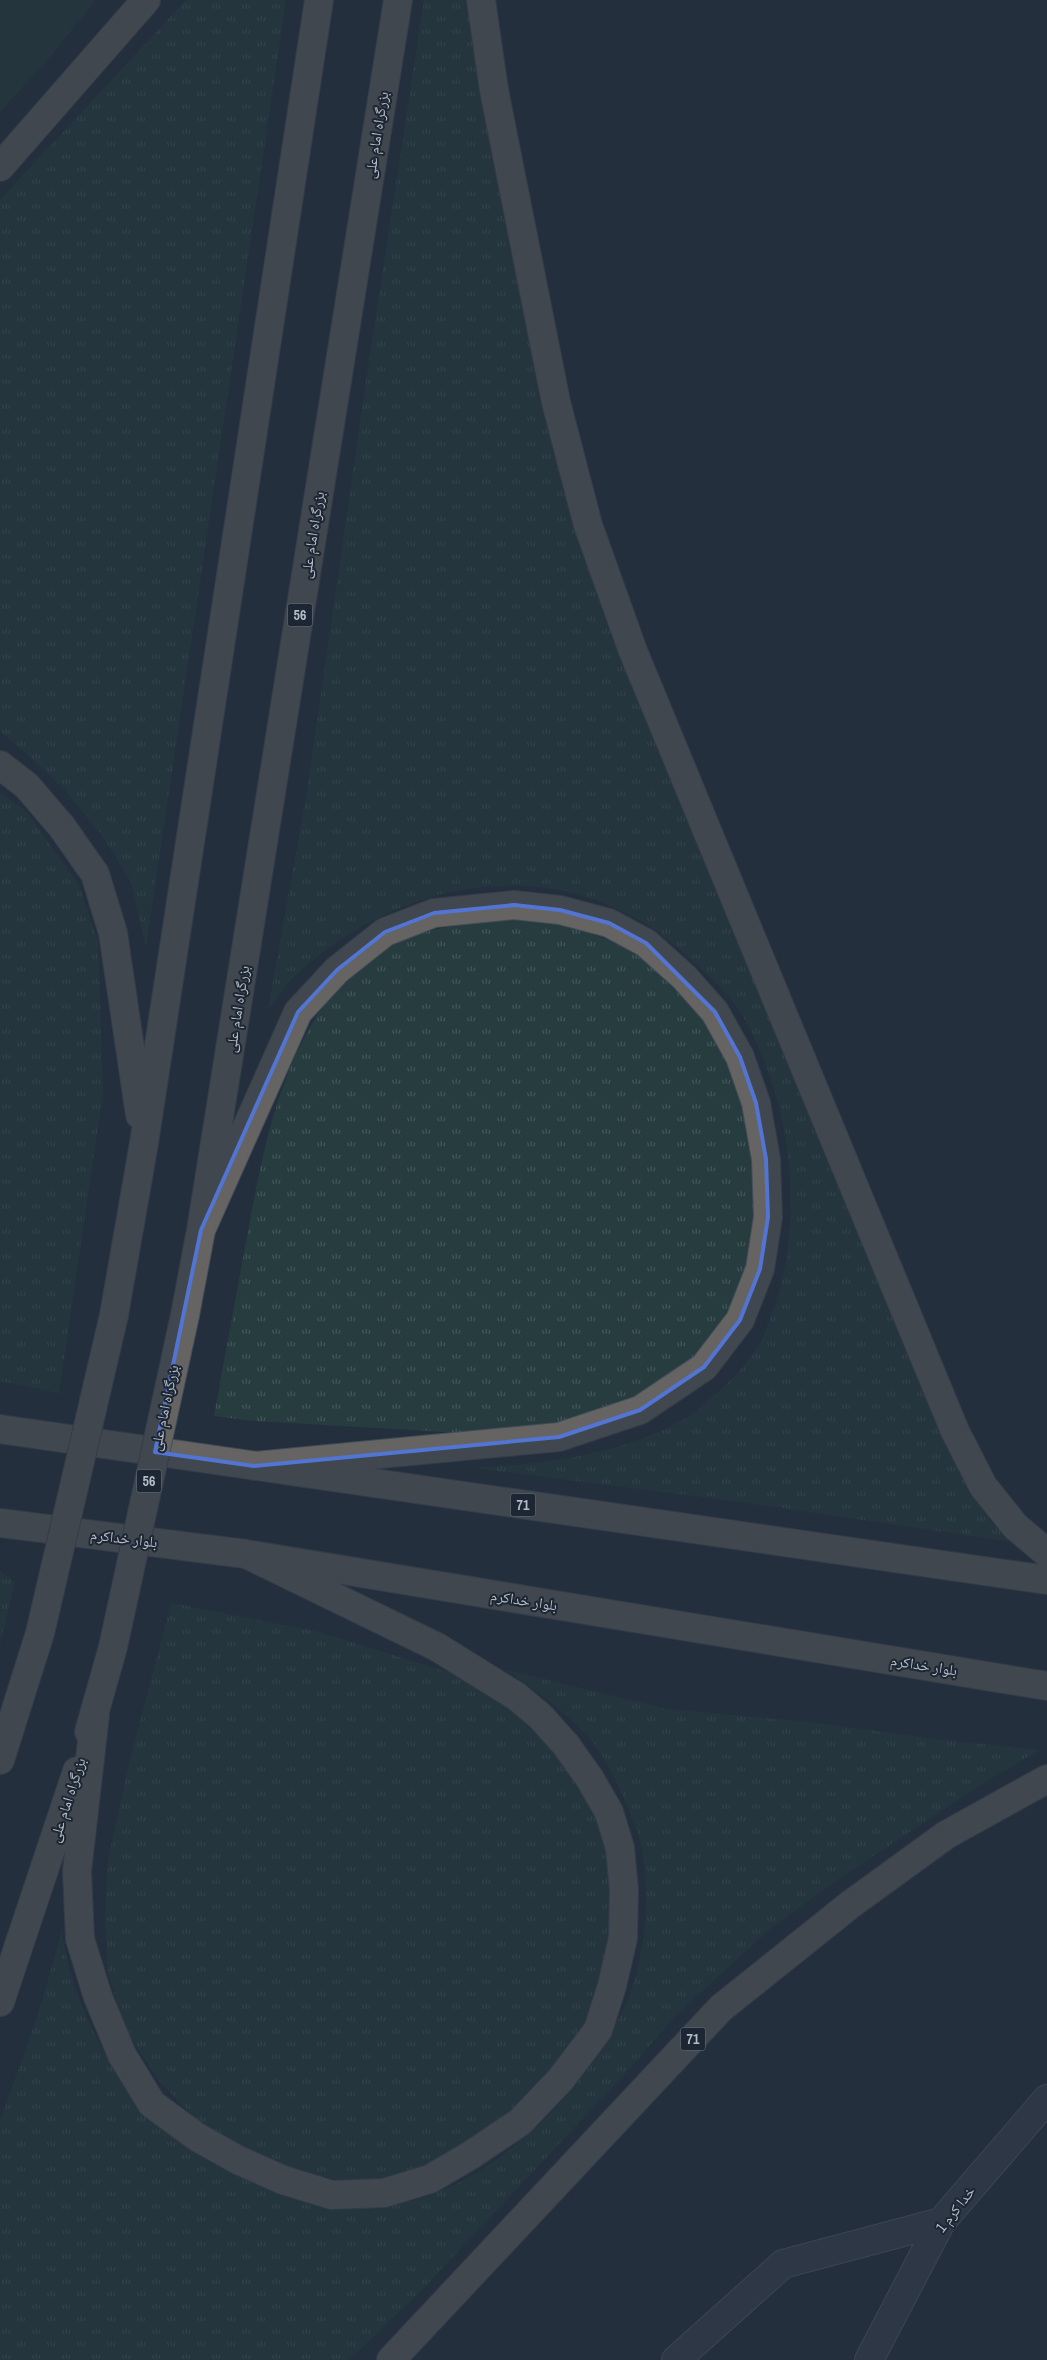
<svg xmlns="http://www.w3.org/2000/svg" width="1047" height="2360" font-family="'Archivo Narrow','Noto Naskh Arabic',sans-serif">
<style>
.grass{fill:url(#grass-tufts)}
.green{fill:#263c3f}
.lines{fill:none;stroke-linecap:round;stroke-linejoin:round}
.minor-casing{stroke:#565f6c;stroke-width:30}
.trunk-casing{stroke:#434c59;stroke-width:30}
.minor{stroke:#38414e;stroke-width:28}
.trunk{stroke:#656462;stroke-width:28}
.trunk-bridge-casing{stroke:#434c59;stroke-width:30;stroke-linecap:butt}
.trunk-bridge{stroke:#656462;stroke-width:28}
.marked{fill:none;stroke:#5274d3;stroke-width:4;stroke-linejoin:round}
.labels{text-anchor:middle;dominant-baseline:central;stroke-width:4;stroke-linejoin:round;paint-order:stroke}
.shield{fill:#1d2633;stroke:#878f9c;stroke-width:1}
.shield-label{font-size:14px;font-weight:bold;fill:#b4bcc9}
.street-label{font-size:15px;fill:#b4bcc9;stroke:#1d2633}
</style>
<defs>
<pattern id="grass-tufts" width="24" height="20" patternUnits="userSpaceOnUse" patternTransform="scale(1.25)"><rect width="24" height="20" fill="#263c3f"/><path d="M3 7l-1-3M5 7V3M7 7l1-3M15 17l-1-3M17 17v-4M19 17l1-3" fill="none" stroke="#435659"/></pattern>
</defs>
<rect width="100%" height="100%" fill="#242f3e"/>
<path class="grass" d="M186,0h100l-140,947 -15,-65 -27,-44 -39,-48 -28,-27 -37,-32v-531z
M424,0h48l18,125 34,188 37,156 172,452 138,345 40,91 65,136 16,30 21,19 -278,-41 -260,-33c72,-4 143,-13 208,-48 11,-5 20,-16 29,-23 18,-15 37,-35 49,-55 4,-7 6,-16 9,-23 38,-94 22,-223 -31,-309 -13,-20 -34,-37 -51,-53 -114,-108 -278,-86 -389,15 -12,10 -21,25 -31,38l39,-219 61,-423z
M0,793l26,18 53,74 19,57 5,150 -44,301 -59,-12z
M528,919l41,6 41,16 34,18 60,60 23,43 30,93v50l-5,42 -15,52 -38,64 -38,25 -79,35 -82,12 -246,-14 -40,-5c9,-51 19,-102 28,-153 18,-94 33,-205 99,-279 6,-6 12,-14 18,-19 50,-37 109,-45 169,-46z
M0,1571l15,11 -15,62z
M171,1603l144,28 130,40 38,17 42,32 28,33 30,38 18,35 13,42 3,41 -23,94 -20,41 -55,61 -73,53 -45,20 -47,4 -53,-9 -47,-15 -51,-32 -43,-44 -32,-48 -20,-60 -3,-58 3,-56 21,-96z
M507,1670l160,39 142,13 126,17 104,11 -57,34 -142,94 -70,51 -94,86 -45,52 -211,225 -71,68h-349v-238l39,-111 23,-80c7,56 31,107 62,153 5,8 10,18 16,25 6,7 15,13 22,19 32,27 68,48 108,61 16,5 36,6 53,8 33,5 66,12 99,1 87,-28 169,-114 205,-197 19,-43 24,-111 14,-157 -2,-11 -8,-22 -12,-33 -9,-23 -23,-54 -40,-73 -24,-27 -53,-47 -82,-68z"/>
<path class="green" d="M0,0h96l-45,56 -51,56z"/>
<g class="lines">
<g class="minor-casing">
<path id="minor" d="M676,2360l107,-96 158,-42
M869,2360l72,-138 106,-123"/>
</g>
<g class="trunk-casing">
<path id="trunk" d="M481,0l13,90 62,312 32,123 45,126 322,780 28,55 32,40 32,27
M0,167l146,-167
M0,765l27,21 35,41 33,47 18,59 27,182
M201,1230l97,-218 39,-42 48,-38 49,-19 80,-8 46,5 49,13 37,20 38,34 31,35 25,45 16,46 10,56 2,58 -8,52 -20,51 -36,47 -64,43 -81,27 -305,29
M114,1315l30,-172 175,-1143
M185,1315l16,-85 197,-1230
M0,1429l1047,151
M0,1523l246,31 801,132
M95,1715l-18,156 3,68 18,58 24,58 30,49 45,33 41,23 45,20 49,15 52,-2 46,-14 41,-24 49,-33 41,-43 37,-49 14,-44 11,-48 1,-48 -4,-42 -11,-36 -19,-33 -24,-34 -26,-29 -24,-20 -79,-49 -191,-93
M89,1732l24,-85
M0,1760l40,-127
M0,2002l77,-231
M391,2360l330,-352 130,-104 95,-69 101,-56"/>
</g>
<use href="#minor" class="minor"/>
<use href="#trunk" class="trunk"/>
<g class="trunk-bridge-casing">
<path id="trunk-bridge" d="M40,1633l74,-318
M113,1647l72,-332"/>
</g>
<use href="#trunk-bridge" class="trunk-bridge"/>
</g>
<path d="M0 0H1047V2360H0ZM514,905l46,5 49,13 37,20 69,69 25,45 16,46 10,56 2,58 -8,52 -20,51 -36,47 -64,43 -81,27 -305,29 -99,-14 46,-222 97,-218 39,-42 48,-38 49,-19z" fill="#242f3e" fill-opacity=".55" fill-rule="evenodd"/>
<path class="marked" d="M514,905l46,5 49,13 37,20 69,69 25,45 16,46 10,56 2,58 -8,52 -20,51 -36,47 -64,43 -81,27 -305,29 -99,-14 46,-222 97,-218 39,-42 48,-38 49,-19z"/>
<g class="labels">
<g class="shield">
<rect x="287.5" y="603.5" width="25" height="23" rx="4"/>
<rect x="136.5" y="1469.5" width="25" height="23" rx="4"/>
<rect x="510.5" y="1493.5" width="25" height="23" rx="4"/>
<rect x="680.5" y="2027.5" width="25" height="23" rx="4"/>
</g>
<g class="shield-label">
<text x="300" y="615">56</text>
<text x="149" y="1481">56</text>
<text x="523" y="1505">71</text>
<text x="693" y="2039">71</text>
</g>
<g class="street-label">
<text transform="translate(376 135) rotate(-81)">بزرگراه امام علی</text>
<text transform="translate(312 535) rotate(-81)">بزرگراه امام علی</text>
<text transform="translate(237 1009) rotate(-81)">بزرگراه امام علی</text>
<text transform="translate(164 1408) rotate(-78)">بزرگراه امام علی</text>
<text transform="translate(124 1538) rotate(7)">بلوار خداکرم</text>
<text transform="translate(524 1600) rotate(9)">بلوار خداکرم</text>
<text transform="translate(924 1665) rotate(9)">بلوار خداکرم</text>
<text transform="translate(67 1800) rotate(-72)">بزرگراه امام علی</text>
<text transform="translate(955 2209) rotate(-52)">خدا کرم 1</text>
</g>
</g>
</svg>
